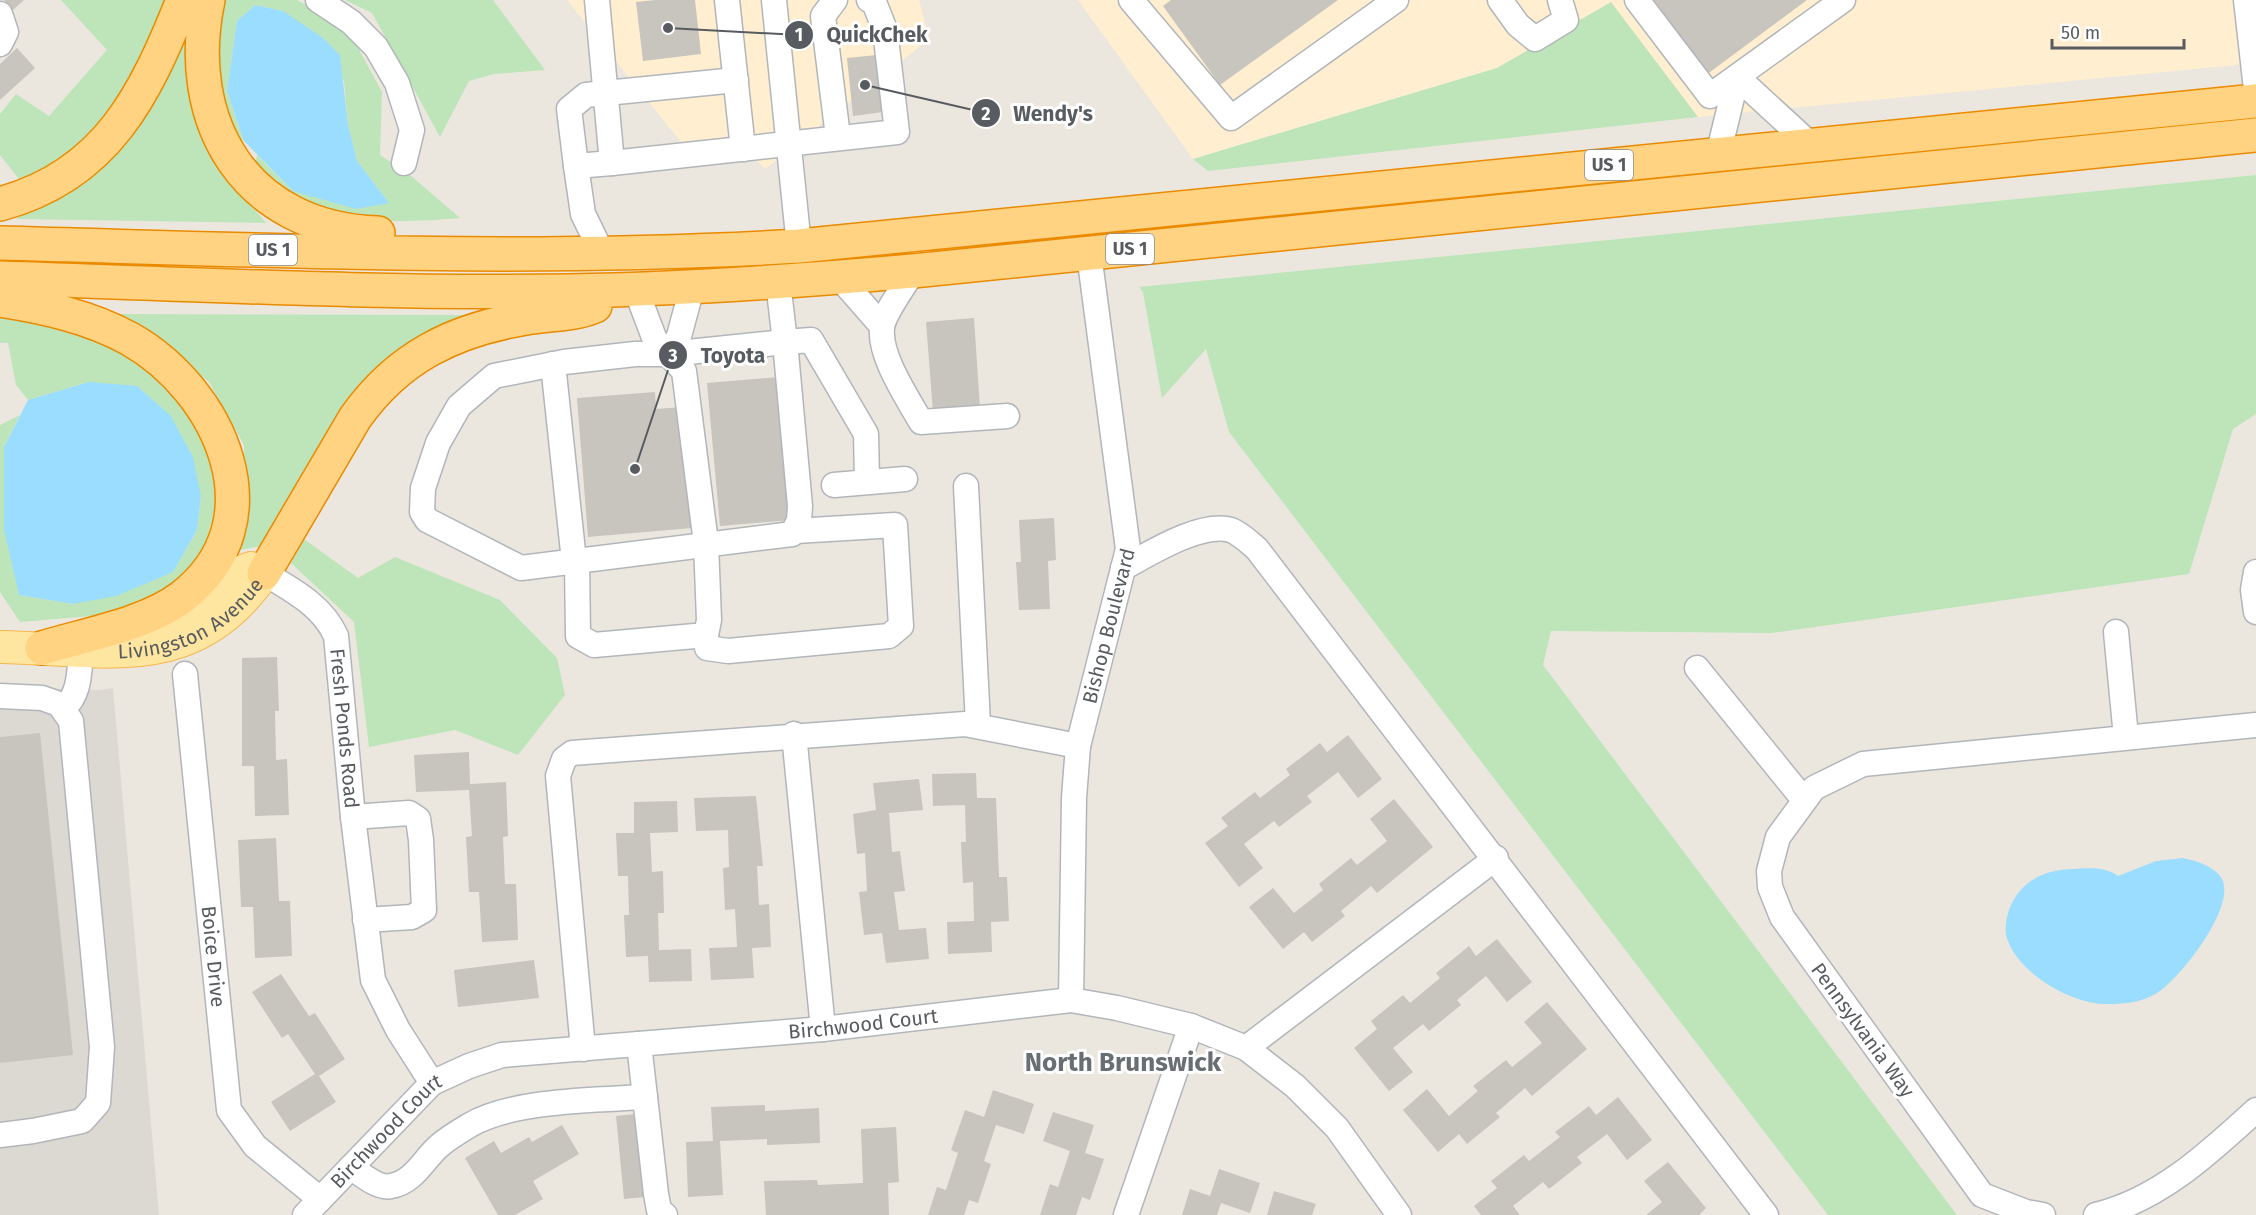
<svg xmlns="http://www.w3.org/2000/svg" width="2256" height="1215" font-family="'Fira Sans',sans-serif">
<style>
.commercial{fill:#ffefd0}
.industrial{fill:#dcd9d3}
.green{fill:#bde5b9}
.water{fill:#9bddff}
.building{fill:#c8c4be}
.lines{fill:none;stroke-linecap:round;stroke-linejoin:round}
.minor-casing{stroke:#b2b6ba;stroke-width:27}
.major-casing{stroke:#f5b64e;stroke-width:34}
.highway-casing{stroke:#ea8a00;stroke-width:36}
.minor{stroke:#fff;stroke-width:24}
.major{stroke:#ffe6a0;stroke-width:32}
.highway{stroke:#ffd382;stroke-width:33}
.labels{text-anchor:middle;dominant-baseline:central;stroke-width:6;stroke-linejoin:round;paint-order:stroke}
.shield{fill:#fff;stroke:#8a8d90;stroke-width:1.5}
.shield-label{font-size:18px;font-weight:bold;fill:#585c60}
.street-label{font-size:20px;fill:#585c60;stroke:#fff}
.district-label{font-size:26px;font-weight:bold;fill:#696e72;stroke:#fff}
.leader{fill:none;stroke:#585c60;stroke-width:2}
.callout-dot{fill:#585c60;stroke:#fff;stroke-width:2}
.mark-label{font-size:18px;text-anchor:middle;font-weight:bold;fill:#fff}
.callout-label{font-size:21px;text-anchor:middle;font-weight:bold;fill:#585c60;stroke:#fff;stroke-width:6;stroke-linejoin:round;paint-order:stroke}
</style>
<rect width="100%" height="100%" fill="#ece7de"/>
<path class="commercial" d="M567,0h352l10,39 -164,130 -34,-37 -33,31z
M1078,0h1178v63l-558,54 -87,-114 -114,65 -304,91z"/>
<path class="industrial" d="M0,687l100,3 13,-2 46,527h-159z"/>
<path class="green" d="M61,0h106l-29,76 -54,67 -62,40 -22,-28v-41l16,-20 33,22 58,-66z
M221,0h76l51,29 34,63 -2,63 30,20 50,43c-45,4 -123,8 -164,-14 -15,-8 -29,-24 -42,-35l3,-14 36,36 96,12 -32,-42 -9,-36 -4,-44 -61,-70 -28,-6 -18,16 -10,70 17,50 -9,-3 -18,-43 -3,-67z
M345,0h148l52,70 -51,4 -25,7 -29,56 -68,-124z
M1611,2l87,115 -490,54 -15,-12 304,-91z
M189,21l32,148 45,54 -250,-4 23,-16z
M2256,175v239l-23,15 -44,145 -417,59 -221,-2 -8,34 414,550h-129l-599,-783 -23,-83 -44,49 -19,-106 -4,-5z
M120,314l348,1 -110,74 -91,156 -27,5 4,-105 -35,-63z
M0,315l43,2 110,48 50,55 16,75 -20,74 -71,44 -108,9 -20,-30v-167l20,-10 -16,32 15,148 54,9 100,-32 24,-42 4,-34 -112,-114 -61,18 -12,-15 -8,-42h-8z
M304,539l54,39 37,-21 105,43 57,58 8,37 -47,60 -63,-25 -86,17 -15,-125 -63,-59z"/>
<path class="water" d="M255,5l28,6 40,27 17,17 8,70 9,36 32,42 -33,6 -63,-18 -49,-50 -17,-50 10,-70z
M89,382l48,4 33,29 23,42 8,39 -4,34 -24,42 -57,24 -43,8 -54,-9 -15,-66v-82l24,-47z
M2183,858c13,3 28,7 37,18 21,26 -40,103 -63,117 -14,9 -32,11 -48,11 -36,2 -94,-32 -103,-69 -1,-7 0,-12 1,-18 8,-34 36,-48 67,-48 16,-1 31,-2 44,7l38,-15z"/>
<path class="building" d="M4,0h20l-11,10z
M655,0h40l6,54 -58,7 -7,-59z
M1171,0h167l-118,85 -57,-79z
M1650,0h157l-101,75z
M17,48l18,20 -35,32v-36z
M877,55l6,57 -30,4 -6,-58z
M974,318l6,90 -47,4 -7,-90z
M779,377l13,143 -72,6 -13,-143z
M655,392l1,17 26,-2 10,121 -104,9 -11,-139z
M1054,518l2,42 -8,1 2,48 -31,1 -3,-48h5l-2,-42z
M277,657l2,54h-4l1,49 11,-1 2,56 -34,1 -1,-50h-12v-108z
M40,733l33,322 -73,8v-326z
M1348,735l34,44 -24,19 -20,-26 -31,24 5,6 -33,25 -5,-6 -30,23 19,24 -24,19 -34,-44 23,-17 -7,-8 34,-26 5,6 30,-23 -4,-6 34,-26 7,9z
M469,752l1,32 36,-2 2,54 -5,1 2,47h11l2,56 -36,2 -3,-50h-10l-3,-55 6,-1 -3,-46 -53,2 -2,-37z
M976,773l1,25h19l3,79h8l2,44 -18,1 1,30 -44,2 -1,-32 27,-1 -1,-39 -10,1 -2,-41h5l-1,-37 -32,1 -1,-32z
M919,779l4,31 -34,3 3,39 8,-1 5,40 -11,1 5,38 27,-2 3,31 -43,4 -4,-30 -18,2 -5,-43 8,-1 -2,-38 -8,1 -4,-40 23,-4 -3,-27z
M756,796l7,70h-6l2,39 10,-1 2,43 -19,1 2,30 -43,2 -2,-32 28,-1 -2,-38 -10,1 -2,-42 6,-1 -1,-37 -32,1 -2,-33z
M1394,799l39,48 -56,46 -6,-7 -30,25 4,5 -33,26 -8,-10 -21,17 -34,-42 24,-19 21,25 29,-23 -4,-6 32,-26 6,7 30,-24 -17,-22z
M677,801l1,31 -28,1 2,39 11,-1 1,42h-6l1,37 32,-1 1,32 -43,1 -1,-26 -22,1 -2,-42h5l-1,-39h-10l-2,-43h18v-31z
M276,838l3,63h11l2,55 -37,2 -2,-51h-12l-3,-67z
M1497,939l35,43 -25,20 -21,-26 -29,24 4,5 -32,26 -6,-7 -30,24 20,24 -24,19 -35,-43 23,-19 -6,-8 32,-26 7,8 30,-25 -4,-5 33,-27 7,10z
M534,960l5,38 -81,9 -4,-37z
M281,974l28,42 6,-3 30,46 -26,17 17,26 -46,29 -19,-29 44,-28 -27,-40 -6,4 -30,-46z
M1547,1002l40,47 -55,47 -7,-8 -29,25 4,4 -33,27 -8,-10 -21,18 -35,-42 24,-21 22,27 29,-25 -5,-5 33,-26 6,7 30,-24 -18,-21z
M993,1090l41,14 -10,30 -28,-9 -12,36 7,3 -13,39 -9,-3 -5,15h-36l9,-28 9,3 12,-37 -7,-3 14,-40 19,7z
M1618,1097l34,43 -25,20 -20,-26 -30,23 5,6 -33,26 -6,-7 -30,24 7,9h-39l-7,-9 23,-18 -6,-7 33,-26 5,6 31,-24 -5,-5 34,-26 7,9z
M765,1105v6l54,-3 1,35 -53,2v-6l-47,2 3,54 -35,2 -2,-55 27,-1 -2,-34z
M1053,1112l41,13 -9,28 19,6 -14,41 -8,-3 -6,18h-36l10,-31 8,3 12,-36 -27,-10z
M636,1114l8,83 -20,2 -8,-83z
M562,1125l17,29 -46,27 10,18 -28,16h-17l-33,-57 29,-17 7,12 28,-16 3,5z
M896,1127l3,55 -11,1 1,32h-123l-2,-34 53,-1 1,5 45,-2 -2,-54z
M1668,1162l38,46 -7,7h-53l16,-13 -18,-21z
M1219,1169l41,14 -10,30 -29,-10 -4,12h-35l8,-26 20,7z
M1274,1191l42,13 -4,11h-45z"/>
<g class="lines">
<g class="minor-casing">
<g id="minor">
<path d="M318,0l33,22 25,25 21,36 15,47 -8,33"/>
<path d="M597,0l15,163 285,-31 -12,-102 -11,-28 -5,-2"/>
<path d="M727,0l16,149"/>
<path d="M774,0l25,246"/>
<path d="M835,0l-12,16 15,121"/>
<path d="M1131,0l100,118 165,-118"/>
<path d="M1500,0l18,25 17,14 31,-19 -6,-20"/>
<path d="M1637,0l73,96 133,-96"/>
<path d="M2246,0l10,89"/>
<path d="M0,14l6,18 -6,12"/>
<path d="M1737,77l74,68"/>
<path d="M1718,155l19,-78"/>
<path d="M612,163l-36,3 -7,-57 17,-14 150,-15"/>
<path d="M576,166l7,48 20,41"/>
<path d="M913,271c-7,13 -30,43 -31,57 -3,28 25,69 39,94l86,-6"/>
<path d="M839,277l43,49"/>
<path d="M778,282l7,60 26,-2 55,94 1,46"/>
<path d="M785,342l15,164 -1,15 -7,13 -271,34 -94,-48 -5,-8 1,-24 15,-45 21,-37 35,-30 70,-14 71,-8h34z"/>
<path d="M669,354l10,-18 13,-48"/>
<path d="M553,364l21,197"/>
<path d="M834,485l71,-6"/>
<path d="M966,486l12,238"/>
<path d="M577,561l1,75 16,9 112,-10 3,-15 -3,-77 -22,-172 -29,-31 -19,-50"/>
<path d="M1123,568c26,-14 78,-47 108,-38 10,4 18,12 26,19l509,666"/>
<path d="M2256,572l-3,18 3,22"/>
<path id="s1" d="M264,573c28,17 58,32 72,63l17,181 20,163 25,50 34,53"/>
<path d="M2116,632l10,105"/>
<path d="M706,635l1,13 21,3 161,-15 12,-10 -6,-101 -99,6"/>
<path d="M1697,668l107,132"/>
<path id="s2" d="M185,674l44,436 26,36 65,53"/>
<path d="M0,696l42,2 17,6 12,17 31,326 -4,56 -16,18 -49,10 -33,4"/>
<path d="M63,709c17,-15 16,-35 18,-57"/>
<path d="M794,734l29,295"/>
<path d="M353,817l56,-4 9,6 3,21 3,70 -12,7 -47,3"/>
<path id="s3" d="M1071,1000l3,-202 4,-52 50,-197 -39,-295"/>
<path d="M639,1044l17,150 3,16 6,5"/>
<path d="M1246,1048l250,-190"/>
<path d="M583,1049l-25,-273 6,-17 8,-6 393,-29 113,22"/>
<path d="M351,1167c10,7 27,22 40,19 23,-4 32,-26 48,-40 9,-8 21,-15 31,-21 43,-25 125,-25 175,-28"/>
<path id="s4" d="M305,1215l127,-132 37,-17 33,-11 321,-26 248,-29 46,8 74,18 55,22 49,38 42,42 62,87"/>
<path d="M1126,1215l65,-189"/>
<path d="M2043,1215l-17,-3 -44,-17 -200,-278 -12,-30 -1,-16 9,-34 36,-49 49,-24 393,-39"/>
<path d="M2096,1215c63,-15 113,-62 160,-105"/>
</g>
</g>
<g class="major-casing">
<g id="major">
<path id="s5" d="M0,647c105,2 194,29 264,-74l-13,-5 -8,3c-10,8 -18,18 -27,26 -37,33 -78,42 -126,46"/>
</g>
</g>
<g class="highway-casing">
<path id="highway" d="M208,0c-26,123 38,229 170,233
M0,204c107,-29 145,-109 183,-204
M0,243c266,7 533,19 799,3l1457,-145
M0,278c190,6 380,16 569,13 115,-2 230,-10 344,-20l1343,-136
M0,300c45,7 90,17 130,39 90,51 150,182 52,258 -35,27 -98,38 -140,51
M264,573l91,-155c43,-61 99,-88 171,-100 23,-4 48,-3 69,-12"/>
</g>
<use href="#minor" class="minor"/>
<use href="#major" class="major"/>
<use href="#highway" class="highway"/>
</g>
<g class="labels">
<g class="shield">
<rect x="1585" y="150" width="48" height="30" rx="4.5"/>
<rect x="1106" y="234" width="48" height="30" rx="4.5"/>
<rect x="249" y="235" width="48" height="30" rx="4.5"/>
</g>
<g class="shield-label">
<text x="1609" y="165">US 1</text>
<text x="1130" y="249">US 1</text>
<text x="273" y="250">US 1</text>
</g>
<g class="street-label">
<text stroke="none"><textPath href="#s5" startOffset="200">Livingston Avenue</textPath></text>
<text stroke="none"><textPath href="#s3" startOffset="378">Bishop Boulevard</textPath></text>
<text stroke="none"><textPath href="#s1" startOffset="190">Fresh Ponds Road</textPath></text>
<text stroke="none"><textPath href="#s2" startOffset="284">Boice Drive</textPath></text>
<text stroke="none"><textPath href="#s4" startOffset="621">Birchwood Court</textPath></text>
<text transform="translate(1863 1030) rotate(54)">Pennsylvania Way</text>
<text stroke="none"><textPath href="#s4" startOffset="117">Birchwood Court</textPath></text>
</g>
<g class="district-label">
<text x="1123" y="1062">North Brunswick</text>
</g>
</g>
<path class="leader" d="M668 28L799 35M865 85L986 113M635 469L673 355"/>
<g class="callout-dot">
<circle cx="668" cy="28" r="6"/>
<circle cx="865" cy="85" r="6"/>
<circle cx="635" cy="469" r="6"/>
<circle cx="799" cy="35" r="15"/>
<circle cx="986" cy="113" r="15"/>
<circle cx="673" cy="355" r="15"/>
</g>
<g class="mark-label">
<text x="799" y="41">1</text>
<text x="986" y="120">2</text>
<text x="673" y="362">3</text>
</g>
<g class="callout-label">
<text x="877" y="42">QuickChek</text>
<text x="1053" y="121">Wendy's</text>
<text x="733" y="363">Toyota</text>
</g>
<path d="M2052 39v9h132v-9" fill="none" stroke="#585c60" stroke-width="3"/>
<text x="2061" y="39" font-size="18" fill="#585c60" stroke="#ffffff" stroke-width="4.5" paint-order="stroke">50 m</text>
</svg>
